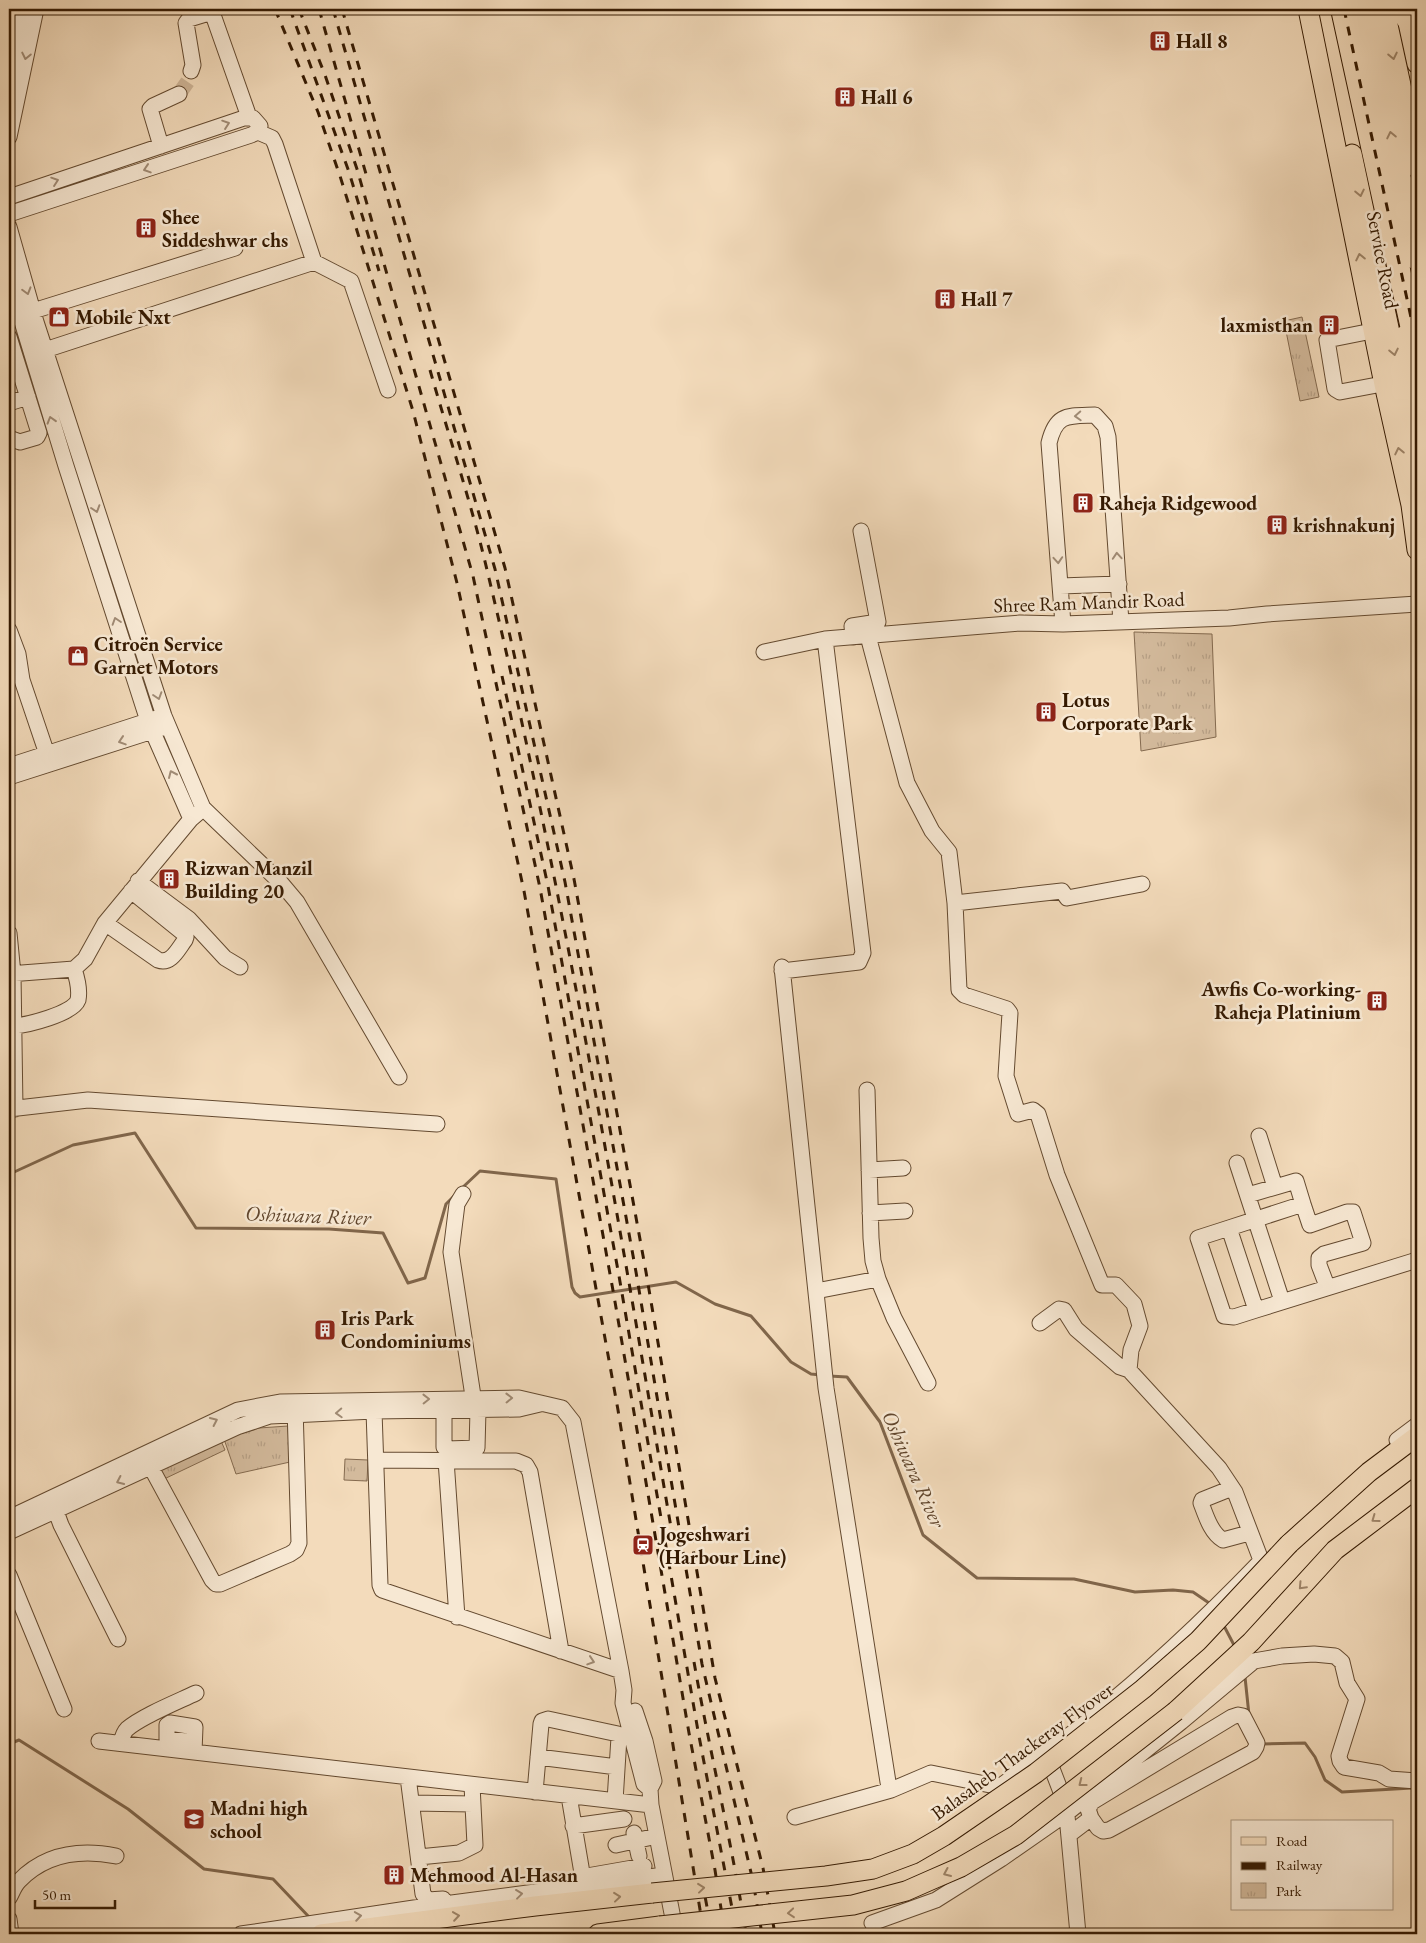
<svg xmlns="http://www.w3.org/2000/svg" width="1426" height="1943" font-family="'EB Garamond',serif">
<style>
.park{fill:url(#park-tufts);stroke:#846a4f}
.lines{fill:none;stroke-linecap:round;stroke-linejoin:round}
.stream{stroke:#80664b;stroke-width:3}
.minor-tunnel{stroke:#cdb496;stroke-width:15;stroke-dasharray:15 8;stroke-linecap:butt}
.minor-casing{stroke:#644a30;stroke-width:17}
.major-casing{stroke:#351a02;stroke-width:21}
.highway-casing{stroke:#351a02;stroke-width:24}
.minor{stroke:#f7e8d3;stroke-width:15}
.major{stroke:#f3dbbb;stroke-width:19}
.highway{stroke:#f3dbbb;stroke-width:22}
.rail{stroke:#351a02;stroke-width:3;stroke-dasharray:9 9;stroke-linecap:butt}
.major-bridge-casing{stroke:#351a02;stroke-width:21;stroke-linecap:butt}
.major-bridge{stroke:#f3dbbb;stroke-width:19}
.oneway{stroke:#a08b75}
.oneway2{stroke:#9e8468}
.labels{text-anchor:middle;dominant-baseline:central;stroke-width:5;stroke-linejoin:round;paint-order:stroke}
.poi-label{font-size:20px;font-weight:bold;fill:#351a02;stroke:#f7e8d3;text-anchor:start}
.street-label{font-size:20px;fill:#351a02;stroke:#f7e8d3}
.water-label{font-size:21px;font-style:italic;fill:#61462d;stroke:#f7e8d3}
</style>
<defs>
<pattern id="park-tufts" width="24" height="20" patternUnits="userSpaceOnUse" patternTransform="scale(1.25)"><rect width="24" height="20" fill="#d3ba9c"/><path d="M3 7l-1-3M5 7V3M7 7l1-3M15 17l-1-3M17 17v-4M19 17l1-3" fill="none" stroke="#b69f85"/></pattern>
</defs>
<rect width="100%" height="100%" fill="#f3dbbb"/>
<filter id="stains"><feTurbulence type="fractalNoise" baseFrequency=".004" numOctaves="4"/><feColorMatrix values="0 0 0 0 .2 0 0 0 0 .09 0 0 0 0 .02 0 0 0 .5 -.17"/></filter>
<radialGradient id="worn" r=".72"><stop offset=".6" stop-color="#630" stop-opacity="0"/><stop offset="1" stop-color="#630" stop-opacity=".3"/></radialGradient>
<path class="park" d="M1302,317l17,80 -19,4 -16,-80z
M1134,632l78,2 4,103 -75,14z
M288,1426l2,36 -54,12 -12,-35 35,-11z
M217,1432l8,18 -63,30 -9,-19z
M345,1459l23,1 -1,21 -23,-1z"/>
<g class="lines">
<path class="stream" d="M9,1170l3,3 61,-28 62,-12 61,95 133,1 54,4 25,50 17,-5 21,-74 8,-8
M462,1188l18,-17 76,8 16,108 3,6 5,4 96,-15 39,22 36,12 40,46 20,12 10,1
M829,1376l18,1 33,45 43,113 54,43 97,1 61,13 38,-2 20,2 19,13
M1223,1624l12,23
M1245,1677l4,38
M9,1744l10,-4 109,69 76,60 69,10 37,39
M1262,1744l43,-1 10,14 10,23 17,12 70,-4"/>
<path class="minor-tunnel" d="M179,94l9,-13 3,-10"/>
<g class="minor-casing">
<path id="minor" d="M191,71l2,-6 -7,-42 3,-4 23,-7 37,105
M9,73l13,-64
M258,132l14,6 3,6 39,118 37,19 37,109
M9,137l27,-128
M161,146l-11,-37 3,-3 26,-12
M9,197l235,-79h9l7,8 -2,6 -7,3 -242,79
M9,227l27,95 128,394 39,92 78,75 16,19 102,175
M9,279l57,187 82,255 43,98
M33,311l202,-63
M1382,329l-55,11 8,49 5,3 53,-10
M9,337l30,96 -2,4 -17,5 -11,-4
M45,350l269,-88
M9,403l19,-6
M1060,586l59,-2
M1063,624l-14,-181c7,-30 19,-27 46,-28l10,11 3,11 13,185
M9,630l9,24 4,26 28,83
M868,636l39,147 25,48 17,21 6,51 4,87 5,5 43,14 3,4 -4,63 12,38 15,-4 5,4 19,61 45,110h14l18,19 6,22 -9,24 -2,20 90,98 16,24 26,68
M853,637l-1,-11 26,-4 -17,-91
M764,652l61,-13 158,-13 37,-3 43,1 166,-6 38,-4 150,-10
M9,766l148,-48
M9,777l153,-49
M138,881l51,38 36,39 15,9
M955,903l107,-12 5,7 75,-14
M105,923l53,37c13,5 20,-11 27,-20l1,-3 -3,-4 -52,-42
M9,933l4,41 2,135
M782,967l44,421 62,394 3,8 40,-17 64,13 7,-1c30,-22 60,-43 88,-66 60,-48 117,-102 170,-157
M782,971l77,-9 4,-9 -38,-314
M9,974l65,-5 11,-10 20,-36 86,-104 7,-6
M14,1026c13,-1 59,-12 64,-26 2,-10 -1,-22 -4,-31
M867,1090l4,148 2,23 5,18
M9,1109l79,-9 349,24
M1259,1136l16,51
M1237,1163l45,138
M869,1170l34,-2
M463,1194l-6,10 -6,48 22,144v13
M1248,1195l48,-14 7,23
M870,1213l35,-2
M1229,1228l-31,10 26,78 10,1 22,-7
M1327,1286l-8,-21v-7l5,-4 39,-11 -10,-31h-6l-37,13 -7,-21 -74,24 27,82 161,-50
M816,1291l62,-12 16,39 34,65
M1040,1323l19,-14 5,1 12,19 44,38 9,3
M444,1410v37l3,2 30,-1 1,-38
M374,1411l6,174 2,5 239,81
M1397,1440l20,-15
M147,1460l65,120 4,4h4l70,-30 6,-4 3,-7 -4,-136
M376,1460l140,1 10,4 4,7 31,179
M446,1460l11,157
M1232,1488l-30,12 -1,3c5,13 10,30 22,37l26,-7
M53,1503l8,22 57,114
M9,1518l229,-108 42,-8 239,-4 43,10 11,14 48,249 3,19 -1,13 21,81 6,5
M9,1532l228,-105 33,-11 104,-5 145,-2 21,-5
M9,1575l55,134
M635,1711l10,30 9,40 -4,8 1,16 25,129
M99,1741l552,64
M186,1741l-19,-2v-14l3,-2 25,4 -1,25
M121,1743c1,-5 2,-10 6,-14 15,-13 50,-27 69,-36
M1046,1753l20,52 12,129
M538,1757l79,10
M408,1777l15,117 5,6 15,-1
M535,1792l6,-68 1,-3 6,-2 70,15 1,3 -4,64
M569,1796l13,77 5,3 57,-10
M412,1803l61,1
M795,1817l96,-27
M573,1826l51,-7
M634,1833l5,23
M1070,1834l21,-16 -3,-9 4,-7 140,-85 6,-2 5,1 14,27 -1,4 -3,5 -144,78 -6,1 -5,-3 -7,-10
M616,1845l41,-9
M419,1857l40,-4 16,-8 -3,-60
M9,1898c3,-5 5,-12 10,-17 26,-27 61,-32 97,-25
M9,1919l2,15
M872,1923l64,-23 65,-41 66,-46 114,-91 73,-61 28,-5 32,-2 21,2 7,6 5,21 10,16 -18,57 1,5 4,6 35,6 10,6 28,2
M241,1934l173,-26 250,-33"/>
</g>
<g class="major-casing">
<path id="major" d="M1308,9l76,375 27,121 6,45
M1405,9l12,55
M1352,154l65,305
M1405,335l12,58
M1289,1544l80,-72 48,-36
M1176,1711l75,-69 84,-92 82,-62
M321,1934l214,-28 117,-13
M598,1934l62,-8"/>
</g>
<g class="highway-casing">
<path id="highway" d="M1342,9l75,343
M1364,9l53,250
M1383,9l34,157
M1403,9l5,11"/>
</g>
<use href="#minor" class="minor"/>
<use href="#major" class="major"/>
<use href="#highway" class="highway"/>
<path class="rail" d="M275,9l43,103 22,64 73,235 44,172 67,308 94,519 86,524
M290,9l59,163 30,99
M299,9l26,66 32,94 116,407 67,312 74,408 75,437 26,137 10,64
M319,9l47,165
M333,9l162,560 70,313 71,390 66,392 51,217 9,53
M342,9l163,559 69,311 72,393 69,406 48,190 12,66
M1344,9l73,336
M430,370c19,67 42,135 58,204 77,322 131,650 187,977
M502,676l46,210 71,390 79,455 39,203
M694,1662c16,91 38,181 52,272
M702,1880l10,54"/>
<g class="major-bridge-casing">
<path id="major-bridge" d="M652,1893l174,-17 47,-7 40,-15 31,-18 92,-63 107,-84 55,-48 91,-97
M660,1926l193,-21 53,-14 25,-11 30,-13 55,-32 160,-124"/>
</g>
<use href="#major-bridge" class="major-bridge"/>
</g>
<defs><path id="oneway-chevron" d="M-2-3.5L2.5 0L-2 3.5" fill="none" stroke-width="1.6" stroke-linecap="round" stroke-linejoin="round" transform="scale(1.25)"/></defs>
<g class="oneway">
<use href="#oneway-chevron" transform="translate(26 56) rotate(102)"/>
<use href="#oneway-chevron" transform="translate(226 124) rotate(-19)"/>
<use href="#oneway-chevron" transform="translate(147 169) rotate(162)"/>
<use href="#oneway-chevron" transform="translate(55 181) rotate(-19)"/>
<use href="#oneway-chevron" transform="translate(27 291) rotate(74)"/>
<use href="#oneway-chevron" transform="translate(1078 416) rotate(177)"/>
<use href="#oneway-chevron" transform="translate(51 420) rotate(-107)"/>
<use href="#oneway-chevron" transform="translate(96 509) rotate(72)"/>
<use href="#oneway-chevron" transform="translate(1117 556) rotate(-94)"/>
<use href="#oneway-chevron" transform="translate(1058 560) rotate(86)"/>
<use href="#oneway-chevron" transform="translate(116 621) rotate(-108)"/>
<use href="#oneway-chevron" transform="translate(158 696) rotate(72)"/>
<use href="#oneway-chevron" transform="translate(122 741) rotate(162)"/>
<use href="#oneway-chevron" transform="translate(172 774) rotate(-114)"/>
<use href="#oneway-chevron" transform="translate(509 1398) rotate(-1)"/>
<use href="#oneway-chevron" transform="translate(426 1399) rotate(-1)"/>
<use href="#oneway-chevron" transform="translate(339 1413) rotate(177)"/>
<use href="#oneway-chevron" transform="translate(214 1421) rotate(-25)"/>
<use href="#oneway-chevron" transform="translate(120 1481) rotate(155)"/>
<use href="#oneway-chevron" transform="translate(591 1661) rotate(18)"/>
<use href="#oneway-chevron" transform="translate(519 1894) rotate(-7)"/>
<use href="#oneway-chevron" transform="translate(358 1916) rotate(-9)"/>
</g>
<g class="oneway2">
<use href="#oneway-chevron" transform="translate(1393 56) rotate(78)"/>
<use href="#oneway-chevron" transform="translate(1391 135) rotate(-102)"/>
<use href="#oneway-chevron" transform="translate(1360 193) rotate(78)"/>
<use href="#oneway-chevron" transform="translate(1360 257) rotate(-102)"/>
<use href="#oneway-chevron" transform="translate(1394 352) rotate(78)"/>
<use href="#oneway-chevron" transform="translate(1399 451) rotate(-102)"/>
<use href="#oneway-chevron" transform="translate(1375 1519) rotate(144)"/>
<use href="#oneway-chevron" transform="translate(1302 1586) rotate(133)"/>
<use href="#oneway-chevron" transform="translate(1082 1783) rotate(142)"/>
<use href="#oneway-chevron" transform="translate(947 1873) rotate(156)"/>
<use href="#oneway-chevron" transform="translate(701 1888) rotate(-6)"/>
<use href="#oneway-chevron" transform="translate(617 1897) rotate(-6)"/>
<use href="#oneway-chevron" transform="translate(791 1913) rotate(175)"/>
<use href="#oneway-chevron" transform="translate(456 1916) rotate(-8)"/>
</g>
<defs>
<g id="building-square" transform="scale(1.125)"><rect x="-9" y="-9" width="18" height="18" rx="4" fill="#8f2418" stroke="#f7e8d3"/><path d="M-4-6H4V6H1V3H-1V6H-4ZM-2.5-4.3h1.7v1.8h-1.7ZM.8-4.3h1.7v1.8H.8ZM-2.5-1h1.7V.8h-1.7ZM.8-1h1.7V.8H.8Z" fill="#fff"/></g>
<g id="shop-square" transform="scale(1.125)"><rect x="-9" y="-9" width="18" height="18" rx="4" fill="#8f2418" stroke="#f7e8d3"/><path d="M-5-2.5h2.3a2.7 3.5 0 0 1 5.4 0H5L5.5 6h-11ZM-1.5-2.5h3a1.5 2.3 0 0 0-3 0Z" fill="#fff"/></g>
<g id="station-square" transform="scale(1.125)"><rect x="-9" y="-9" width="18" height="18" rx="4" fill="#8f2418" stroke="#f7e8d3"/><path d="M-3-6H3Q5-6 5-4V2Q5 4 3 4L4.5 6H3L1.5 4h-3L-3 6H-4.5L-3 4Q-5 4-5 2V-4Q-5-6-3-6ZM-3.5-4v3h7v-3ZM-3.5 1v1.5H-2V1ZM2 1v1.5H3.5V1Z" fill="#fff"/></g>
<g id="school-square" transform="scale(1.125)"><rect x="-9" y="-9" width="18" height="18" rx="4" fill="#8f2418" stroke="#f7e8d3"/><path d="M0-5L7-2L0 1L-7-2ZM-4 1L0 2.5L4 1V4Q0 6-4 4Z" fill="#fff"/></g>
</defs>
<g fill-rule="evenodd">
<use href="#building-square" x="1160" y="41"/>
<use href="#building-square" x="845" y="97"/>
<use href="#building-square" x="146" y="228"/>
<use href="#building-square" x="945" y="299"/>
<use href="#shop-square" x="59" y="317"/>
<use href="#building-square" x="1329" y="325"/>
<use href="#building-square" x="1083" y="503"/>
<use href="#building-square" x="1277" y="525"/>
<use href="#shop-square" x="78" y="656"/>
<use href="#building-square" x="1046" y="712"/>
<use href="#building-square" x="169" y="879"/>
<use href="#building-square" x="1377" y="1001"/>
<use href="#building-square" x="325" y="1330"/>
<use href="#station-square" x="643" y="1545"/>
<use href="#school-square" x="194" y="1819"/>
<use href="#building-square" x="394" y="1875"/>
</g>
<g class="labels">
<g class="poi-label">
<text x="1176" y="41">Hall 8</text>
<text x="861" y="97">Hall 6</text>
<text x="162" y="217">Shee<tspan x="162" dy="23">Siddeshwar chs</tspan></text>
<text x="961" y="299">Hall 7</text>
<text x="75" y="317">Mobile Nxt</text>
<text x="1313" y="325" text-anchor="end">laxmisthan</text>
<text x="1099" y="503">Raheja Ridgewood</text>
<text x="1293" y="525">krishnakunj</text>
<text x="94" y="644">Citroën Service<tspan x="94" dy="23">Garnet Motors</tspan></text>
<text x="1062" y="700">Lotus<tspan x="1062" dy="23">Corporate Park</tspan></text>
<text x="185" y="868">Rizwan Manzil<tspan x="185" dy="23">Building 20</tspan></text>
<text x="1361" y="989" text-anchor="end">Awfis Co-working-<tspan x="1361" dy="23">Raheja Platinium</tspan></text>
<text x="341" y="1318">Iris Park<tspan x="341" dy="23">Condominiums</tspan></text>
<text x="659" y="1534">Jogeshwari<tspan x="659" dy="23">(Harbour Line)</tspan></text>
<text x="210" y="1808">Madni high<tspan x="210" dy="23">school</tspan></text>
<text x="410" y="1875">Mehmood Al-Hasan</text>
</g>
<g class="street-label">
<text transform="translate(1383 260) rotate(79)">Service Road</text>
<text transform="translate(1089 602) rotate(-2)">Shree Ram Mandir Road</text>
<text transform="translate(1022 1751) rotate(-36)">Balasaheb Thackeray Flyover</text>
</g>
<g class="water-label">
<text transform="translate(308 1215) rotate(2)">Oshiwara River</text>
<text transform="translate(914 1469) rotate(66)">Oshiwara River</text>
</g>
</g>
<rect width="1426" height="1943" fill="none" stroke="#f3dbbb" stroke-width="30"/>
<rect x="10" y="10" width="1406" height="1923" fill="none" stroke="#351a02" stroke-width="2.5"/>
<rect x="15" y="15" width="1396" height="1913" fill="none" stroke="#351a02"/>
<rect x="1231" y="1820" width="162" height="90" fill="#f7e8d3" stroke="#a9967f"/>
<rect x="1241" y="1837" width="25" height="8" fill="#f3dbbb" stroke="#a9967f"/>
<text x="1276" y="1846" font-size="15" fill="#351a02">Road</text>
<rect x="1241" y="1862" width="25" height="8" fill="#351a02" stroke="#a9967f"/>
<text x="1276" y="1870" font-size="15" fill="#351a02">Railway</text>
<rect x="1241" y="1883" width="25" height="15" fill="url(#park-tufts)" stroke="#a9967f"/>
<text x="1276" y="1896" font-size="15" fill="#351a02">Park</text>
<path d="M35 1900v8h80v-8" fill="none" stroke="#351a02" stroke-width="2.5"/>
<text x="42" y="1900" font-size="15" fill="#351a02" stroke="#f7e8d3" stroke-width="4" paint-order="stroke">50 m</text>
<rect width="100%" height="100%" filter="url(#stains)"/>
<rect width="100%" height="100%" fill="url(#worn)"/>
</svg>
